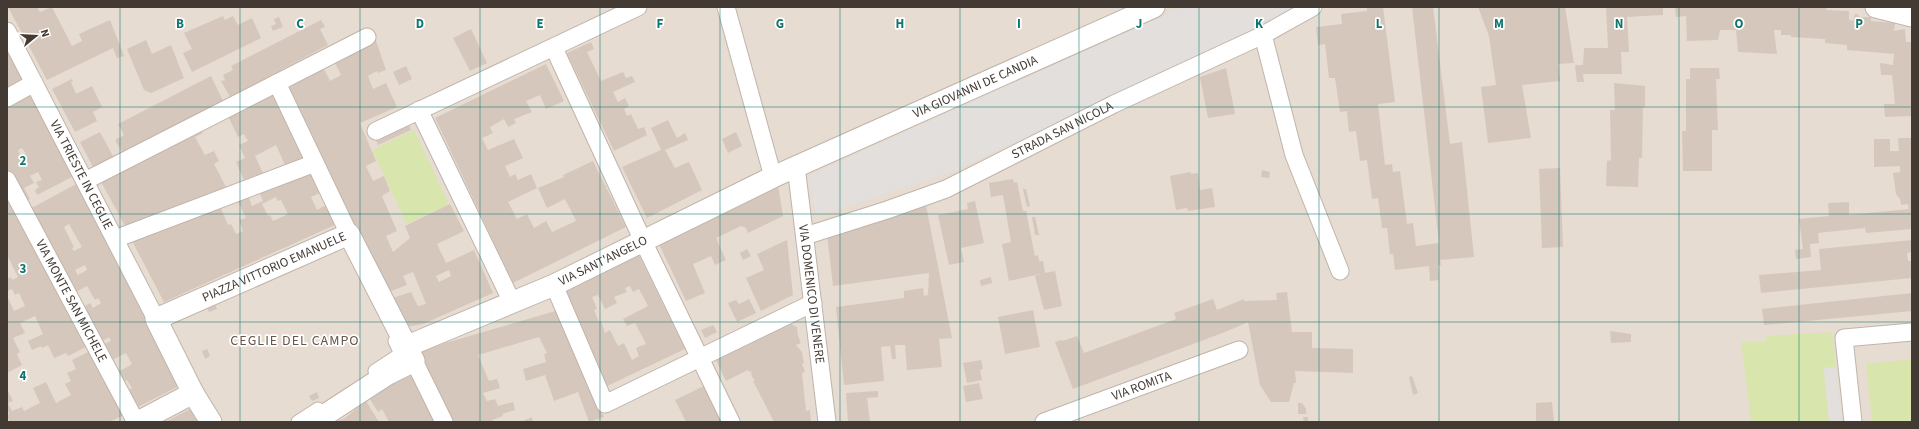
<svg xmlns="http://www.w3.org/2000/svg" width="1919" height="429" font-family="'Source Sans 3',sans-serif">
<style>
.residential{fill:#e6dcd2}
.green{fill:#d8e6ad}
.parking{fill:#e2dfdc}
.building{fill:#d6c7bd;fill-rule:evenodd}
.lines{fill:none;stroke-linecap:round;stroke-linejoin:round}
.pedestrian-casing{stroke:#c0b4aa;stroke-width:15}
.minor-casing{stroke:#c0b4aa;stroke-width:19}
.tertiary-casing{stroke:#c0b4aa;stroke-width:23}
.pedestrian{stroke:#fff;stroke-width:13}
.minor{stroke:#fff;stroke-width:17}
.tertiary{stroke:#fff;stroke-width:21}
.grid{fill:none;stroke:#0f766e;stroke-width:1;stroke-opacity:0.55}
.labels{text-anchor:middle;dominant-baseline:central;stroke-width:3.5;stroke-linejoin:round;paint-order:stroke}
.street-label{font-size:13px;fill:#443a34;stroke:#fff}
.neighbourhood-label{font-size:14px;letter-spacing:1px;fill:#66564c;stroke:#fff}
.grid-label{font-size:13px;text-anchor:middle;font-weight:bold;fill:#0f766e;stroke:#fff;stroke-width:3.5;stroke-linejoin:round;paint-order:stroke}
</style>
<rect width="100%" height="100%" fill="#f2ebe4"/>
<path class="residential" d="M7,7h1905v415h-1905z"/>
<path class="green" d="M414,130l35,74 -42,20 -35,-74z
M1832,332l4,35 -12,1 5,54h-78l-10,-80h26l-1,-6z
M1912,359v63h-40l-6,-58z"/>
<path class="parking" d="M1183,7h116l-343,163 -126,42 -14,2 -8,-38z
M1836,367l6,55h-13l-5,-54z"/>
<path class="building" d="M8,7h29l3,5 12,-5 20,39 10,-5 -3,-7 31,-14 14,36 -7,2 -4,-10 -66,32z
M1367,7h16l12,95 -17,2 7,61 7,-1 1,8 7,-1 7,53 6,-1 3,23 23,-3 -27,-236h21l17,137 12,-2 12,115 -34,3 1,5h-3l1,15 -9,1 -1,-15 -34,4 -2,-16h-3l-3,-26h-5l-4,-30 -6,1 -5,-39 -7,1 -4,-30 -7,1 -2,-21 -7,1 -5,-34h-6l-4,-34 -7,1 -2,-18 26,-3 -1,-10 26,-3z
M1478,7h87l9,56 -16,1 2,17 -38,4 9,53 -43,5 -7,-56 15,-2 -7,-49z
M1606,7h57v8l-36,2 2,35h-8l1,22h-39l1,8h-7l-2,-17h8l1,-17h24z
M1675,7h152l-1,3 23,1v9l4,1 2,-7h2l3,3h11v4l24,2 -1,8 11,-2 1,13h6v74l-27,1 -1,-13h11l-3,-29h-11l-1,-12 13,2 1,-11 -47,-4v-5l-22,-2v-4l-34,-2v-2h-10v-5h-7l3,24 -39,-2 -2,-22h-16l-2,10 -31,1 -1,-25 -10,1z
M223,16l2,4 8,-4 5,9 14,-7 9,20 -69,34 -9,-19 9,-4 -8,-16z
M279,17l4,10 -10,4 -2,-5 5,-2 -2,-5z
M321,20l4,7 -5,2 8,16 -98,52 -9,-16 4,-1 -2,-5 10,-5 -2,-4z
M471,29l16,34 -17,8 -17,-33z
M374,35l12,35 -8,3 -1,-2 -9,5 5,13 13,-6 11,24 -37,16 16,38 -10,5 7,15 11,-5 6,15 -8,5 15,35 -11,5 7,16 17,-14 -5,-12 45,-22 14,27 -27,13 9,19 28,-13 19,43 -70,31 -11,2h-9l-14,-27 22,-7 7,14 8,-2 -13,-32 -10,4 4,9 -21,8 -101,-212 36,-18 9,18 11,-6 -9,-18zM449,270l2,6 -12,6 -3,-6z
M146,40l6,14 19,-9 13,33 -33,15 -7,-3 -17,-41z
M591,42l3,7 -7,3 14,29 22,-9 3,6 6,-2 3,6 -22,10 5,10 7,-4 4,8 -5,3 3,7 4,-2 7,15 6,-2 3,8 -33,16 -47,-98z
M7,51l16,31 -16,9z
M546,64l18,37 -18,8 -6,-14 -14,6 6,11 -18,7 2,4 -8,4 -4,-8 -14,8 3,6 -11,5 6,12 26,-11 9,19 -18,8 5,11 5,-3 3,6 13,-6 6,14 -29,14 9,17 10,-5 7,14 12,-7 6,11 24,-11 -11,-22 -18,9 -9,-20 26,-11 -1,-2 30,-14 33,66 -113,56 -78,-165z
M406,66l6,13 -13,6 -6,-13z
M1226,68l9,46 -27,4 -8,-41z
M1690,68h29l1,11h-4l2,51h-6v41h-29l-1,-40h4v-52h4z
M211,76l12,25 -100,53 -8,-14 9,-5 -6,-11z
M72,79l1,2 -2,1 5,12 16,-8 10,21 -9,5 4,9 -22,11 -23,-43z
M1614,83l31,3v21h-2l-1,51h-3l-1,29 -32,-1 1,-25 4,-1 -1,-50h5z
M273,88l32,69 -20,8 -9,-20 -21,11 8,17 -19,7 -8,-18 9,-4 -6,-13 9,-4 -4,-7 -6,3 -12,-25z
M30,94l42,83 -35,18 -2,-5 4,-3 -3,-5 6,-2 -4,-8 -8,4 4,7 -10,5 6,11 -7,3 -16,-31v-65zM22,148l4,6 -5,3 -3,-7z
M668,120l9,18 8,-5 3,7 -23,10 10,18 14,-6 13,28 -55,28 -25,-51 39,-17 -10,-22z
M408,123l3,7 -33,15 -3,-7z
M199,126l4,7 -8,4 10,18 9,-4 5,10 -5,3 12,23 -101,39 -26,-48z
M100,132l14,26 -20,11 -14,-27z
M736,132l6,14 -14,7 -6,-14z
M1898,138h14v91l-46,4 -1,-5 -47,5 1,10 -9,1 1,13 -15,2 -1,-9 8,-1 -4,-30 30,-3 -1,-13 21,-1v13l60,-6 -1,-5 -7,1 -1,-6 -4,-5 -3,-21 7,-1v-6l-26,1v-28h16v12h9z
M1560,168l3,79 -21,1 -3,-79z
M311,169l11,23 -11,5 6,13 11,-6 9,20 -173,78 -34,-65 89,-33 9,21 3,-1 5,10 7,-3 -4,-11 7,-2 -10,-21 11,-4 5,13 11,-5 -5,-12zM276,197l1,4 4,-1 7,14 -15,7 -3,-6 -2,1 -6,-12z
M1262,170l8,2 -1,6 -8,-1z
M1190,172l1,2 7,-1 2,17 12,-2 3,19 -27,4 -1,-3 -11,2 -6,-34z
M1013,179l1,4 3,-1 6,29h3l9,45 3,-1 1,6h4l2,12 10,-2 7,35 -18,4 -9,-34 6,-2 -32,7 -7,-37 9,-2 -8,-47 -12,2 -2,-14z
M76,184l107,200 -49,25 -19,-35 17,-10 -6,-11 -18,9 -8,-16 11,-5 -2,-4 -10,6 -19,-34 10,-6 3,5 8,-5 -3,-5 -3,2 -8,-14 -15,8 -44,-84zM69,224l13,23 -8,4 -2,-3 2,-1 -10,-20zM85,265l2,5 -9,5 -3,-5zM127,380l5,8 -5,3 -5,-9z
M778,185l5,31 -35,17 -2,-5 -5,-2 -25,12 10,22 -11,5 -4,-9 -18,8 12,29 -19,8 -28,-59z
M1023,189h3l4,17 -3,1z
M7,193l81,153 -20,10 -2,-3 -12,5 -6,-13 -6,3 -1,-2 -9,4 -4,-9 15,-7 -8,-18 -15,7 5,10 -12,5 7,14 -3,2 5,11 -15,8v-77l7,15 11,-5 -6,-13 -4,2 -3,-6 -5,2v-12l4,-2 1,3 6,-3 -11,-22z
M975,201l9,42 -23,5 3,14 -15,3 -11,-50 30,-6 -1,-6z
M926,205l26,133 -13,1 3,28 -35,3 -2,-25h-10l1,14h-4l-2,-13 -9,1 3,34 -40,4 -8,-78 68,-9v-7l19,-3 1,8 4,-1 1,-22 -96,13 -6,-52z
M1032,217h3l4,18h-4z
M787,240l6,55 -32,16 -15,-33 18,-8 -7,-16z
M1912,240v12l-5,1 1,8h4v17l-151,15 -2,-18 62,-5 -2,-21z
M747,249l4,7 -8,4 -3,-7z
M638,253l47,96 -80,38 -13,-29 3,-1 -30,-69zM630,286l3,6 6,-3 9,17 -25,13 4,7 8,-3 11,21 -10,4 3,8 -7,4 -8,-17 -6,3 -8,-16 -5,3 -4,-12 -2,1 -5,-12 3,-1 -5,-12 6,-2 7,14 12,-6 -3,-6 13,-5 -2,-4z
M991,277l1,6 -11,3 -1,-6z
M1287,292l5,40h20v16l41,1v24l-58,-2 1,12h-2l-5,19h-18l-11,-17 -12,-63 -23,10 -152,57 -18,-47 7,-2 1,1 14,-5 7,17 92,-34 -2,-6 39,-14 4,11 27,-11v2l33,-1 -1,-7z
M1912,293v18l-148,14 -2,-16z
M749,299l7,14 -19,9 -9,-19 8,-3 3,4z
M215,304l2,5 -8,3 -2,-5z
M559,310l23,54 -4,1 10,23h3l13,29 -15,5 -11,-30 -24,9 -9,-26 -19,6 -3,-12 23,-7 -2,-8 3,-1 -8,-16 -61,18 11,26 8,-2 3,9 -17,5 4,8 8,-2 3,7 15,-4 2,8 -13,4 1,2 -11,4 1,2h-42l-33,-71z
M1033,310l7,37 -35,7 -7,-37z
M789,323l8,4 1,9 3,7 -5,2 6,7 2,11 -2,1 3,8 -3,1 4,38 4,-1 1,12h-37l-21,-41 2,-1 -3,-3 -1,-6 -2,1 -1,-2 -22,11 -11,-23z
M713,325l4,7 -12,6 -4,-8z
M1610,331l21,3v8l-20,1z
M207,349l3,7 -5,3 -3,-8z
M92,350l32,65 -15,7h-99l-3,-5 2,-4 -2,-4v-18h1l5,10 -5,2 4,8 10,-4 2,4 16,-8 -7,-15 13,-6 10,21 15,-8 -6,-11 6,-3 -4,-8 9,-4 -4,-9z
M981,360l2,9 -3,1 2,10 -15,3 -4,-20z
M408,374l5,1 23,47h-47l-7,-13 -4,3 -8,-13z
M1412,376l6,17 -5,2 -4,-18z
M979,383l4,16 -17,3 -3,-16z
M704,386l17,36h-35l-11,-22z
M878,391v6l-11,1 3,24h-22l-2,-29z
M317,392l2,6 -7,3 -3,-5z
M366,401l13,21h-44l10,-4z
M1552,402l2,20h-18v-19z
M1298,403h4l4,6v5h-8z
M196,406l9,16h-40z
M532,417l1,5h-13z
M1303,417h5v5h-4z"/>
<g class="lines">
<g class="pedestrian-casing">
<path id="pedestrian" d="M375,371l26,-17 -6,-13
M298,422l20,-13"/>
</g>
<g class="minor-casing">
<g id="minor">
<path d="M726,7l47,170"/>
<path id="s1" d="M7,31l149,288"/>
<path d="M1263,35l31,120 46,116"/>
<path d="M554,48l89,193 88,181"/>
<path d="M277,83l72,151"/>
<path d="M7,98l27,-15"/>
<path d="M419,110l93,192"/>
<path d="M376,131l262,-124"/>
<path id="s2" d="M796,166l31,256"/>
<path id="s3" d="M7,180l129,242"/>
<path d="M85,181l282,-144"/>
<path id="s4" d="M805,236l82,-26 59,-21 168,-85 149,-69 50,-28"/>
<path d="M115,239l200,-76"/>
<path d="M554,285l51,119 208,-101"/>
<path d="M414,361l30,61"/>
<path id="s5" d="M1044,422l195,-72"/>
<path d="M1853,422l-9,-84 68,-6"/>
</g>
</g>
<g class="tertiary-casing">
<g id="tertiary">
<path d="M1876,7l36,9"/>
<path id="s6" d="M405,347l149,-62 219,-108 381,-170"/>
<path d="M138,422l55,-29"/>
<path id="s7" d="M211,422l-18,-29 -37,-74 193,-85 65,127 -26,13 -74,48"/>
</g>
</g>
<use href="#pedestrian" class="pedestrian"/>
<use href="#minor" class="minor"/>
<use href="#tertiary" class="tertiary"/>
</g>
<path class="grid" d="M120,7v415M240,7v415M360,7v415M480,7v415M600,7v415M720,7v415M840,7v415M960,7v415M1079,7v415M1199,7v415M1319,7v415M1439,7v415M1559,7v415M1679,7v415M1799,7v415M7,107h1905M7,214h1905M7,322h1905"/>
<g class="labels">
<g class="street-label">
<text stroke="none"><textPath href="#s6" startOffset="627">VIA GIOVANNI DE CANDIA</textPath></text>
<text stroke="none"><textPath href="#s4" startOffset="279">STRADA SAN NICOLA</textPath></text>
<text stroke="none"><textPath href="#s1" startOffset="162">VIA TRIESTE IN CEGLIE</textPath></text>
<text stroke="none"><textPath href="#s6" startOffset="216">VIA SANT'ANGELO</textPath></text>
<text stroke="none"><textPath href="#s7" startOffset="246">PIAZZA VITTORIO EMANUELE</textPath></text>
<text stroke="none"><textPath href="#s2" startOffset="129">VIA DOMENICO DI VENERE</textPath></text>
<text stroke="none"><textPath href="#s3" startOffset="137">VIA MONTE SAN MICHELE</textPath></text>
<text stroke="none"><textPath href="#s5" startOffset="104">VIA ROMITA</textPath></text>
</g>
<g class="neighbourhood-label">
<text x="295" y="341">CEGLIE DEL CAMPO</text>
</g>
</g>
<g class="grid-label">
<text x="180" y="28">B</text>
<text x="300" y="28">C</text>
<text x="420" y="28">D</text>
<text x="540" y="28">E</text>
<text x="660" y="28">F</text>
<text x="780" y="28">G</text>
<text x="900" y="28">H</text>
<text x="1019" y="28">I</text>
<text x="1139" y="28">J</text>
<text x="1259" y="28">K</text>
<text x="1379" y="28">L</text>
<text x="1499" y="28">M</text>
<text x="1619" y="28">N</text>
<text x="1739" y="28">O</text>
<text x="1859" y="28">P</text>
<text x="23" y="165">2</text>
<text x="23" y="273">3</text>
<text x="23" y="380">4</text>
</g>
<rect width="1919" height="429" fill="none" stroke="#443a34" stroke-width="16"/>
<g transform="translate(36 36) rotate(72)" stroke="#ffffff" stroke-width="3" paint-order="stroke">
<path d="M0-3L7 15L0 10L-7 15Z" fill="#443a34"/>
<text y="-6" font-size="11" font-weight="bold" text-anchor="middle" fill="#443a34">N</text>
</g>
</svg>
